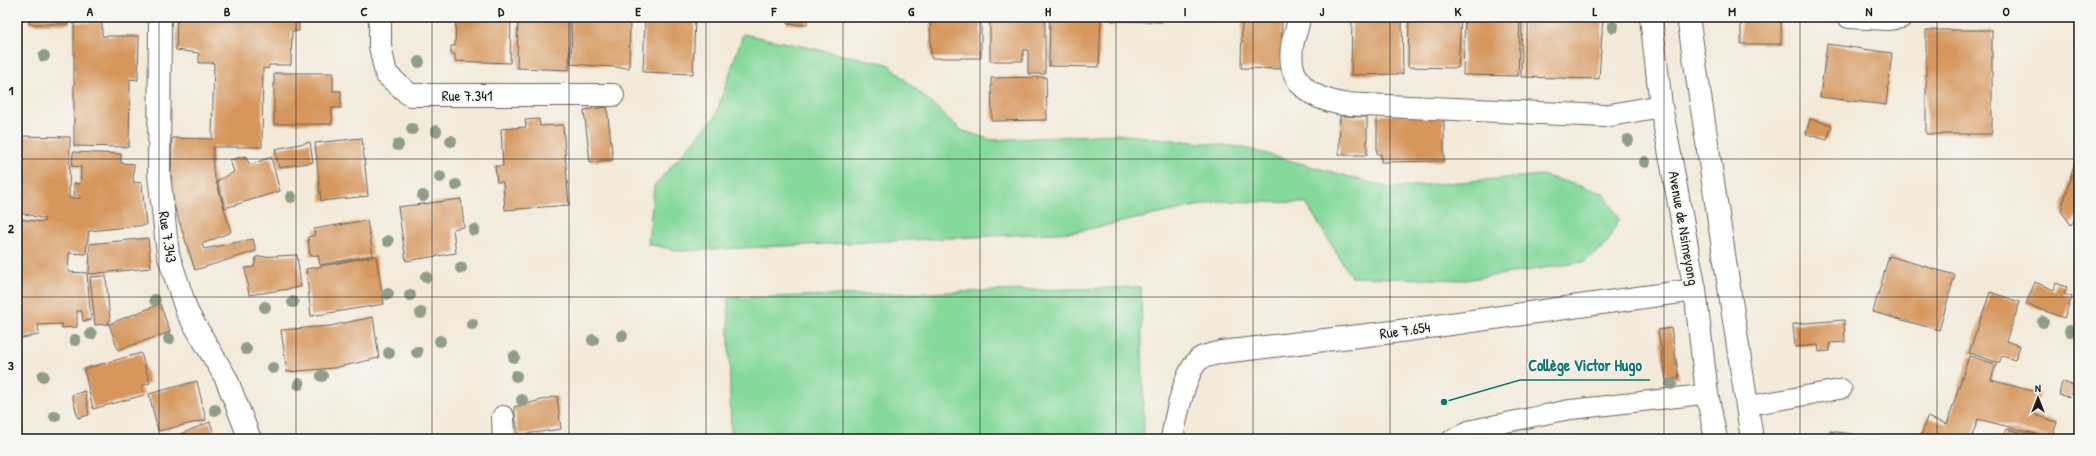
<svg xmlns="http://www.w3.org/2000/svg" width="2096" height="456" font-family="'Patrick Hand',sans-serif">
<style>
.green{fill:#85d99b;stroke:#507a5c}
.building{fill:#d6965c}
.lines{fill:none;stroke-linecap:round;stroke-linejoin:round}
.lane-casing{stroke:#67645e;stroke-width:21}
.street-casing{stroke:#67645e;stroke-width:24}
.secondary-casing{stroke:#67645e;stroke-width:24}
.lane{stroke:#fff;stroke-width:19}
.street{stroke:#fff;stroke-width:22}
.secondary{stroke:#fff;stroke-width:22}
.tree{fill:#919d89}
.grid{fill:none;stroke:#1c1c1c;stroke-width:1;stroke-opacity:0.55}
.labels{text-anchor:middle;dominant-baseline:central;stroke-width:3;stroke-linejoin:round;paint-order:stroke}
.street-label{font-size:15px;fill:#1c1c1c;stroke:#f6f6f2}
.leader{fill:none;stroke:#0f766e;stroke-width:1.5}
.callout-dot{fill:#0f766e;stroke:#f6f6f2;stroke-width:1.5}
.callout-label{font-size:16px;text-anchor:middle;font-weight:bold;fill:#0f766e;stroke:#f6f6f2;stroke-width:3;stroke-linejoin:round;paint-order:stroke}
.neatline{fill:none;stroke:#1c1c1c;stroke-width:1.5}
.grid-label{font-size:13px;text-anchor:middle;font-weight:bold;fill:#1c1c1c}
</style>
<rect width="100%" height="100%" fill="#f6f6f2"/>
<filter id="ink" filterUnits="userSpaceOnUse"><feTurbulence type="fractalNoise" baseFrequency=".025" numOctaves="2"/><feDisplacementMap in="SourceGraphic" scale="8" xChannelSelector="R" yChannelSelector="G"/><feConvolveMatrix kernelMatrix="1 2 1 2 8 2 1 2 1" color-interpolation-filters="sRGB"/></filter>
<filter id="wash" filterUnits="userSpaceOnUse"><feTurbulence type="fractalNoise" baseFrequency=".012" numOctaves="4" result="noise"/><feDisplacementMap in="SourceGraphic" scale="16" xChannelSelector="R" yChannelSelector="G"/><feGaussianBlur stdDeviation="0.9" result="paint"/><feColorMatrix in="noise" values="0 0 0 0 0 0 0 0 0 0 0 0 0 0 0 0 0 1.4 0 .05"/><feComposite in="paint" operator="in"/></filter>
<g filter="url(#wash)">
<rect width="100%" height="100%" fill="#f3ead9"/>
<path class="green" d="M743,34l145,30 73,66 30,10 126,-6 124,13 149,41 152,-13 62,18 15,26 -13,26 -22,17 -119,18 -114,-3 -45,-74 -86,-2 -145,31 -395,19 -32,-7 6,-58 61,-69z
M1141,287l3,152h-413l-3,-141z"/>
<g id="blocks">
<path class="building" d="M29,17h40v7h-40z
M77,17h62v4l-62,-1z
M177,17h122v14h-7l-1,34h-22l-1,4 -5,-1 -1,79h-49v24l18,61 -29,12 2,5 49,-10 3,12 -61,19 -27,-83 3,-1 1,-48 40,1 2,-76h-15v-10l-23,-3z
M456,17h55l-1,46 -55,-2v-7h-4v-8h4z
M518,17h52l-1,53 -52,-2z
M572,17h58l-1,51 -58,-4z
M645,17h50l-2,57 -50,-2z
M787,17h20v8l-20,-1z
M930,17h51v41h-50z
M990,17h55v57h-17v-24h-5v11h-33z
M1050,17h51l-2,50 -50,-1z
M1111,17h51v5l-51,-1z
M1168,17h54v2h-54z
M1242,17h40l-1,52 -40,-1z
M1352,17h50l1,57 -52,1z
M1409,17h52l-3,51 -50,-1z
M1465,17h55l-2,59 -55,-1z
M1522,17h81l-4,62 -78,-2z
M1741,17h40v27h-40z
M74,22l28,1v13h37l-1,44 -8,-1 -1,68 -55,-1z
M1926,30h66v104h-66z
M1827,44l65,9 -6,52 -66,-8z
M274,73h59v18h8v17h-9v16h-58z
M1046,77l1,43 -55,1 -1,-43z
M607,107l6,53 -23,2 -6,-52z
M1444,114v47l-63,1v-8h-4v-39z
M1340,116l27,1v38h-28z
M539,119l1,7 23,-1 6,80 -64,5 -2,-28h-6l-2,-16h8l-2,-37 25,-2 -1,-7z
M1810,119l22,6 -5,15 -21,-6z
M17,136l53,1 -1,61h11v-3h-6v-12l6,1 1,-17 -9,-1 1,-14 48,2v9l13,1 -1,18 9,1 4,42 -57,6 -3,23 -17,-1 -1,19 19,1 4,47 -8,1 -1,-10h-5v16l-15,1v-4l-24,1 1,10 -22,4v-120l27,3 1,-3 -28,-7z
M362,138l6,58 -47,5 -6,-58z
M310,142l3,20 -34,6 -4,-19z
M2078,151l1,63 -8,11 -10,-14z
M245,156l5,9 21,-8 9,34 -55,17 -8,-27 17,-9 -4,-12z
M461,199l3,28 -11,2 3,24 -50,8 -8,-54z
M367,220l6,35 -53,10 -2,-10 -8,1 -2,-19 7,-2 -1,-6z
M148,238l3,30 -62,6 1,-30z
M297,255l4,32 -52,8 -4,-27 9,-1 2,-10z
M376,256l8,48 -73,12 -5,-47z
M1889,256l66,19 -16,55 -66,-18z
M106,276l4,45 -2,1 1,2 -14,1 -5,-48z
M2035,282l19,8 2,-7 11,4 -3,7 8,3 -8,21 -38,-14z
M1990,292l30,10 -14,39 14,5 -5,14 -13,-4 -3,7 -30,-10z
M160,304l10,28 -52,18 -9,-26z
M373,317l6,41 -45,10 -47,4 -6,-42 49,-4z
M1844,320l1,22 -15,1v8l-11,1 -1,-7 -23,2 -2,-23z
M1671,328l8,50 -13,2 -8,-50z
M141,353l9,30 -9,3 3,9 -51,14 -9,-40z
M1969,356l27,8 -5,16 49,13 -7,21 24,8 -5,16 -74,-19 -7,20h-31l-19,-3 6,-19 20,7z
M197,381l9,39 -48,11 -9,-37z
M2062,382l11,3 -3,12 -11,-2z
M85,391l4,24 -11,3 -6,-23z
M557,396l4,33 -43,6 -4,-28z
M210,422l6,17h-48z
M2006,429l42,9v1h-46z
M1829,431l29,4v4h-30z"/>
</g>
</g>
<g filter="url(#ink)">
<use href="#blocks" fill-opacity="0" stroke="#67645e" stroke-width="1"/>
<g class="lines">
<g class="lane-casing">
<path id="lane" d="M1747,406l95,-17
M1452,439l18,-9 97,-20 140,-16"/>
</g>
<g class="street-casing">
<path id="street" d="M160,17l-1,158 9,79 19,58 39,66 24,61
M380,17v29l6,28 24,21h203
M1298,17c1,10 -3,15 -5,24 -8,38 14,57 50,63l262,12 56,-10
M1849,17l38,2 14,-2
M503,417l1,22
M1172,439c3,-18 13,-71 29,-81 6,-3 15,-4 21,-6l171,-20 302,-42"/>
</g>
<g class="secondary-casing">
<path id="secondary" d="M1651,17l10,89 34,184 12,104 9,45
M1688,17l64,422"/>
</g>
<use href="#lane" class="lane"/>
<use href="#street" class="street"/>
<use href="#secondary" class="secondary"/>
</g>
<g class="tree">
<circle cx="1613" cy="27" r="6"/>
<circle cx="44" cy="56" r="6"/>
<circle cx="419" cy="62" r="6"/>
<circle cx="412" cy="129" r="6"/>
<circle cx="436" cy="131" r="6"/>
<circle cx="1628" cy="140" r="6"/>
<circle cx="451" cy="141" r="6"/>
<circle cx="398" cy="145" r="6"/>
<circle cx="1645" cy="162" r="6"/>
<circle cx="440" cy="177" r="6"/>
<circle cx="456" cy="185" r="6"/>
<circle cx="423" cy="196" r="6"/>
<circle cx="291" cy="197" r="6"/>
<circle cx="474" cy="230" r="6"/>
<circle cx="388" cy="241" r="6"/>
<circle cx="461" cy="268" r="6"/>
<circle cx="426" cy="277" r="6"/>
<circle cx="388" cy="294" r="6"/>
<circle cx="410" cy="295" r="6"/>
<circle cx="155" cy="300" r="6"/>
<circle cx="293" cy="302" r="6"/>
<circle cx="265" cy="307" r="6"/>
<circle cx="421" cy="313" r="6"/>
<circle cx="2043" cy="322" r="6"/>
<circle cx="472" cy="324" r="6"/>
<circle cx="2070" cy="331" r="6"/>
<circle cx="91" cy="334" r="6"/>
<circle cx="622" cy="336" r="6"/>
<circle cx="169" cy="339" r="6"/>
<circle cx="75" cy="340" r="6"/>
<circle cx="593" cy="340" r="6"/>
<circle cx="440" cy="341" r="6"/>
<circle cx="246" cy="349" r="6"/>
<circle cx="417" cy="352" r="6"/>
<circle cx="389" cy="353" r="6"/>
<circle cx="514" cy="357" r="6"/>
<circle cx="273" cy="368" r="6"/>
<circle cx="43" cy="376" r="6"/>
<circle cx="322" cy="376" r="6"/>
<circle cx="516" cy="376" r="6"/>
<circle cx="299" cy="384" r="6"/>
<circle cx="1671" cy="384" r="6"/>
<circle cx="522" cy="400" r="6"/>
<circle cx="215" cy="410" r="6"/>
<circle cx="55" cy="416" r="6"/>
</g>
</g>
<path class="grid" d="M159,17v422M296,17v422M432,17v422M569,17v422M706,17v422M843,17v422M980,17v422M1116,17v422M1253,17v422M1390,17v422M1527,17v422M1664,17v422M1800,17v422M1937,17v422M17,159h2062M17,297h2062"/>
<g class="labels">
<g class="street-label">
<text x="467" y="95">Rue 7.341</text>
<text transform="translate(1684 228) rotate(80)">Avenue de Nsimeyong</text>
<text transform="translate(168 237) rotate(81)">Rue 7.343</text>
<text transform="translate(1405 330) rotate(-8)">Rue 7.654</text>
</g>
</g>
<path class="leader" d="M1444 402L1520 380H1650"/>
<circle class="callout-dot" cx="1444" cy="402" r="4"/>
<g class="callout-label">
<text x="1585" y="371">Collège Victor Hugo</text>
</g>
<rect width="2096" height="456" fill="none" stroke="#f6f6f2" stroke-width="44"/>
<g transform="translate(2038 398)" stroke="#f6f6f2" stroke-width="3" paint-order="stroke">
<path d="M0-3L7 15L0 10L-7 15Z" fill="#1c1c1c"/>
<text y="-6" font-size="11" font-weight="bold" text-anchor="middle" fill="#1c1c1c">N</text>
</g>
<rect x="22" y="22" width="2052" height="412" class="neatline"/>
<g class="grid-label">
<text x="90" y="16">A</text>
<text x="227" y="16">B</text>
<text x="364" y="16">C</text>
<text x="501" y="16">D</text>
<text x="638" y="16">E</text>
<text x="774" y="16">F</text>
<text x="911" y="16">G</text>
<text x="1048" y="16">H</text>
<text x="1185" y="16">I</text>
<text x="1322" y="16">J</text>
<text x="1458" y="16">K</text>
<text x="1595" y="16">L</text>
<text x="1732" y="16">M</text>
<text x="1869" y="16">N</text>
<text x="2006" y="16">O</text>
<text x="11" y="95">1</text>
<text x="11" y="233">2</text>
<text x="11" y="370">3</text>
</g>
</svg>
